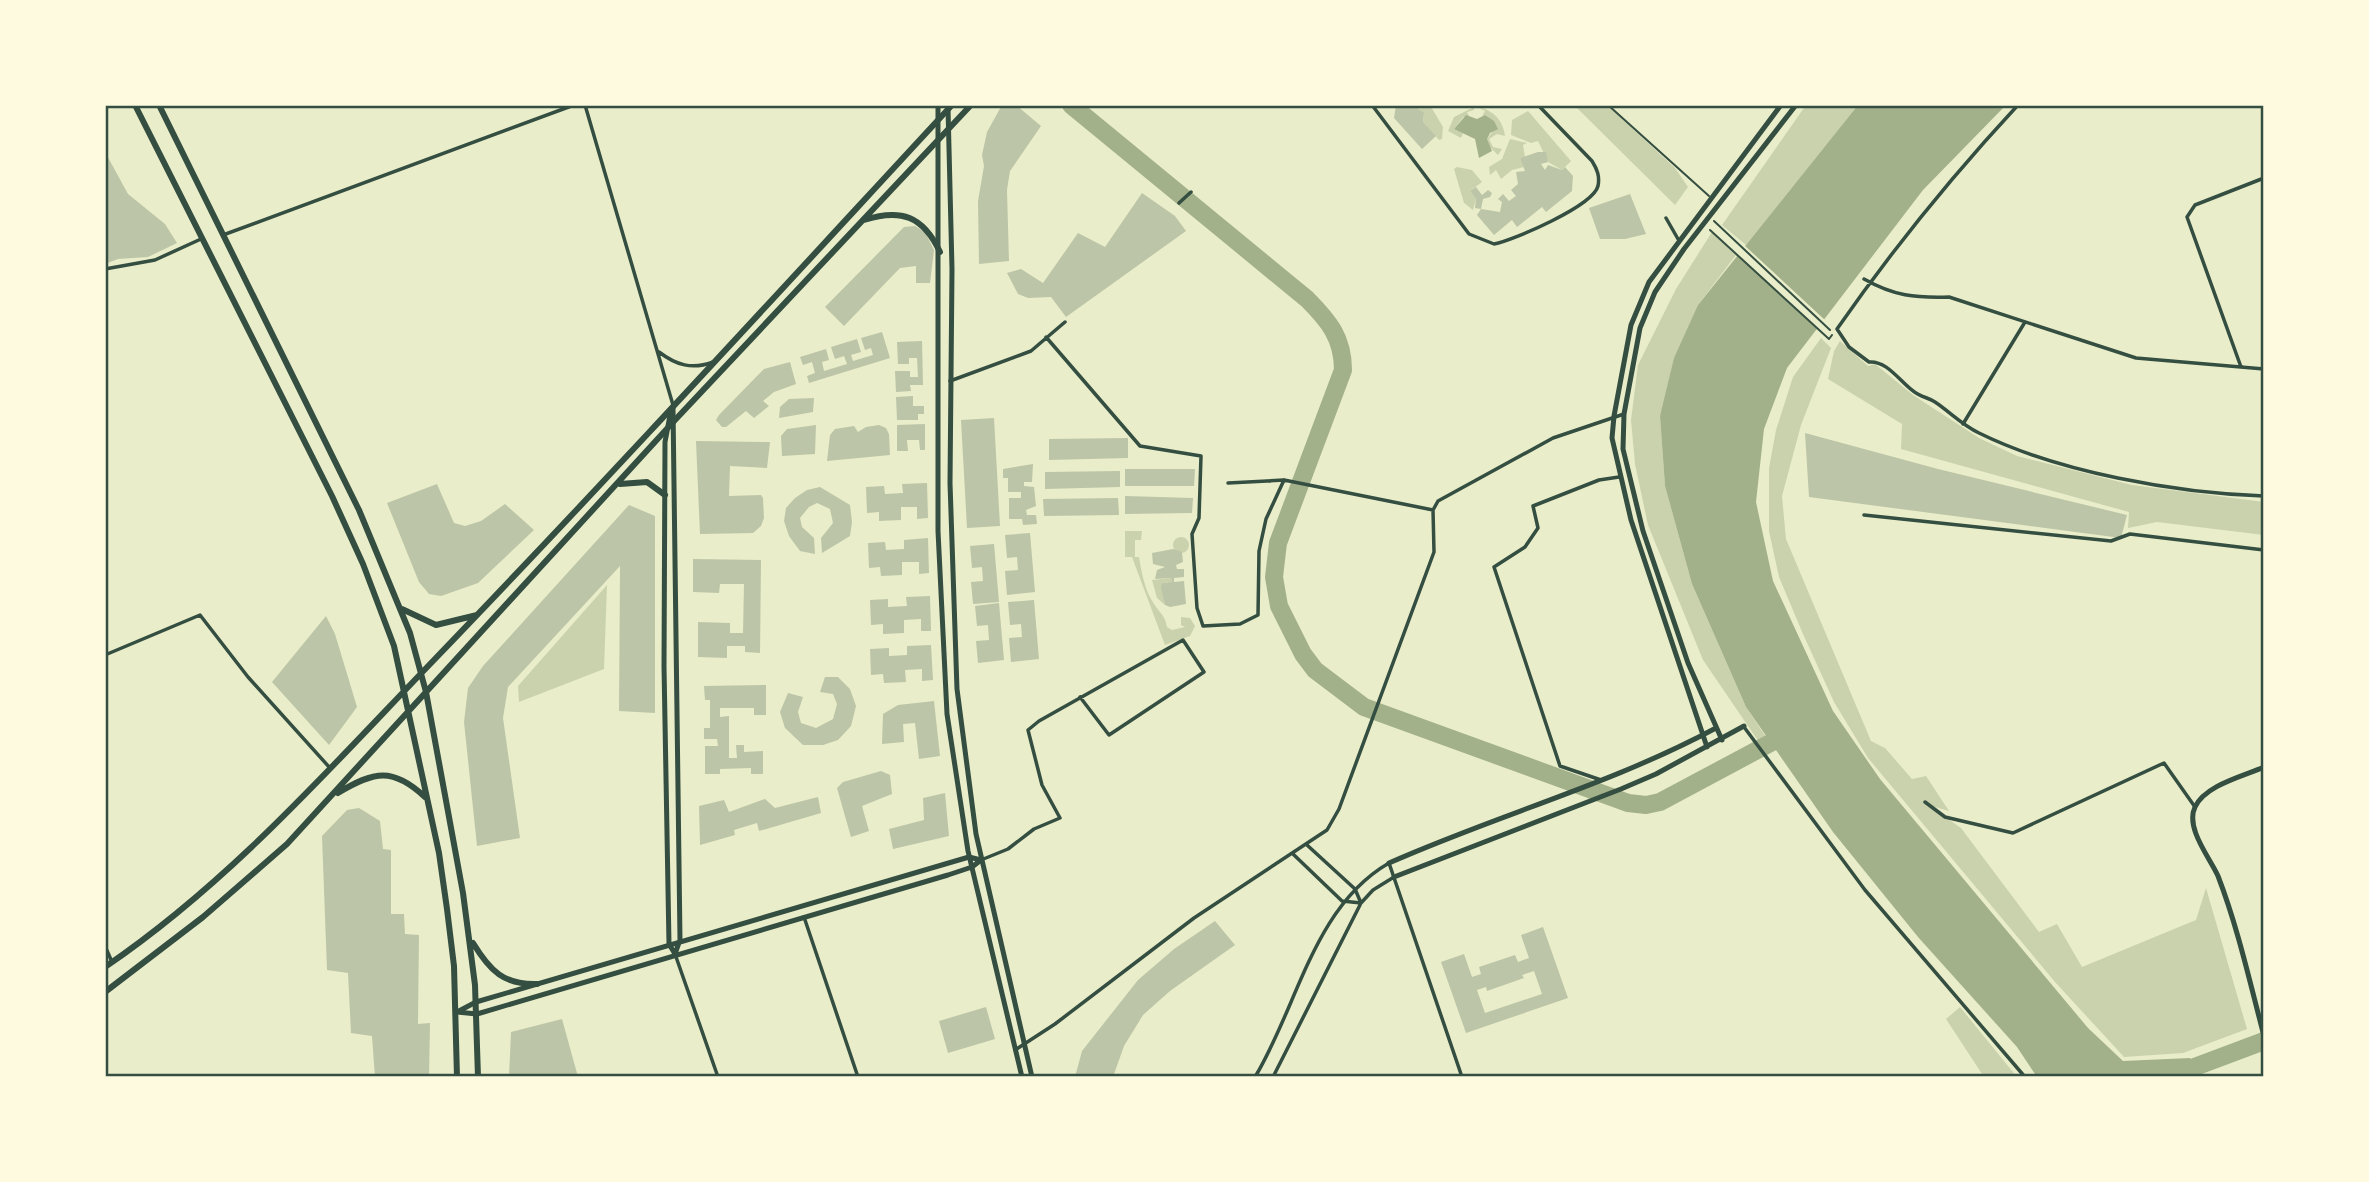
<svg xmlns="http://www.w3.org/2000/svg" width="2369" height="1182" font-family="Quicksand,sans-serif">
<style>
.green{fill:#cad2ad}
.water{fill:#a3b18a}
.pier{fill:#e9edc9}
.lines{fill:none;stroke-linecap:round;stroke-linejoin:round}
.river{stroke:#a3b18a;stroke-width:18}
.building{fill:#bcc5a7;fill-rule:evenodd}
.path{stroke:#344e41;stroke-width:2}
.service{stroke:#344e41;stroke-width:2}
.minor{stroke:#344e41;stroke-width:3.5}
.tertiary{stroke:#344e41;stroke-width:5}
.secondary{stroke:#344e41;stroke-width:5}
.primary{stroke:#344e41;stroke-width:6}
.neatline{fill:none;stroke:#344e41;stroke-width:2.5}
</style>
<rect width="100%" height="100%" fill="#e9edc9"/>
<path class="green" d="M1423,105h7l13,22 -1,12 -3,1 -16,-18 1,-10 -6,-3z
M1574,105h33l68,63 13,19 -13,18z
M1806,105h52l-112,140 -24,-20z
M1474,107v3l-7,2 2,4 -6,1 -9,12 9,4 -2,5 -13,-7 6,-14z
M1478,107c16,3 25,14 27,29l-8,-2 -8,5 4,8 9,2 -4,6 -10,-10 -1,-6 6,-8 -8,-16 -3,1 3,-5z
M1528,111l43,50 -9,9 -14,-8 -10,-21 -7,2 -20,-8 1,-15z
M1510,139l17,4 -4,2 2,12 -5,1 4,9 -12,3 -11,9 -5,-9 -6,5 -1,-8 13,-8z
M1457,167l15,3 10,12 -12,9 6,8 -3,11 -9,-7 -10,-34z
M1712,232l24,23 -38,50 -38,111 5,70 27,98 54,123 22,33 -7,5 -58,-85 -55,-135 -13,-61 -4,-44 7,-55 38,-76z
M1821,338l10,10 -30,77 -19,71 4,43 85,202 14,7 27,31 14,-3 23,35 -21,-6 33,23 78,104 18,-8 25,43 114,-47 10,-32 41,141 -64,24 -59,4 -69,-75 -187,-224 -34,-56 -31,-68 -24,-57 -10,-46v-63l7,-38 17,-53z
M1840,341l28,25 7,-2 38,31 66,43 38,18 115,29 132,17v33l-107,-13 -29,6 1,-16 -228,-63 1,-25 -74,-45 6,-28z
M1125,531h17l-1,9h-6v17h4c2,12 5,30 12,42 6,12 14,15 16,28l5,3 13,-3 -4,-2v-8l9,1 5,8 -5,10 -25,9 -33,-88h-7z
M1173 545a8 8 0 1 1 16 0a8 8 0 1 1-16 0Z
M1171,578l1,4 -10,1 3,22 -8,-7 -5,-18z
M607,585l-3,84 -85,33 -1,-16z
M1960,1007l57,70h-33l-38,-58z"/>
<path class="water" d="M1858,105h148l-83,85 -136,178 -23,61 -8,73 17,79 60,130 47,68 208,249 35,33 67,-3 12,16 -5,3h-160l-20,-30 -99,-110 -85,-105 -87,-125 -54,-123 -27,-98 -5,-70 14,-58 24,-53z
M1466,115l11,4 8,-4 9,6 4,8 -8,4 -3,6 5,12 -13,7 -4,-19 -21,-10z"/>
<path class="pier" d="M1743,244l83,77 -7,10 -84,-78z"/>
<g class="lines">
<path class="river" d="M1071,105l236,194c22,22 36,39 36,71l-65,173 -4,34 5,29 24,48 12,16 49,37 264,96 18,2 14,-3 131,-70
M2168,1077l96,-36"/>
</g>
<path class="building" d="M1002,105h14l25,21 -31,45 -3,19 2,71 -30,3 -1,-63 6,-35 -2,-11 5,-23z
M1396,105h27l-5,4 6,3 -1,10 13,14 -14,13 -28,-31z
M105,152l23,42 37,30 12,19 -29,14 -30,2 -13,5z
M1538,152h8l2,10 -7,2 4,6 3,-5 14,5 3,-3 8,9 -1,15 -26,21 -4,-5 -25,20 -5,-7 -18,15 -17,-20 4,-6 19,3 2,-10 -4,-3 5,-5 6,7 7,-5 -5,-6 7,-6 -2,-12 9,-1 -5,-13z
M1476,187l6,8 6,-5 4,3 -2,4 -7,2 -2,10 -6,-1 1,-9 -6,-8z
M1142,193l33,23 11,15 -120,86 -15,-20 -23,1 -10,-4 -11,-21 14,-4 22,14 35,-50 27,14z
M1630,194l16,40 -21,5h-25l-11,-31z
M915,226l10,6 9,18 -4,33h-14v-17l-16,2 -56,58 -19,-19 79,-80z
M882,332l8,26 -81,25 -2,-7 8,-3 -3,-11 -9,3 -3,-8 26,-8 3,11 -7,2 2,9 23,-7 -3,-8 -9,3 -4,-12 26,-8 4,13 -10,3 2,6 20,-6 -2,-7 -6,2 -4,-12z
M922,341l1,44h-13l1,6 -15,1 -1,-21h15v6h8l-1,-19h-8v6h-11l-1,-22z
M790,362l6,22 -22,8 -11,9 6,5 -15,12 -8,-7 -20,16h-4l-6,-7 3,-5 38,-39 7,-7z
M913,396v10h11v8h-6v6h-21l-1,-23z
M814,398l-1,14 -34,6 1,-11 9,-8z
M994,418l6,108 -33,2 -6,-108z
M925,424v26h-5l-1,-10h-12l1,11h-11v-26z
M816,425l-1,29 -33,2 -1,-20 6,-7z
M879,425l7,3 3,6 1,21 -63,6 3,-26 5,-6 19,-3 4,6 8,-5z
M1805,433l133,36 189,46 -6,23 -312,-41z
M1128,438v20l-79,2v-21z
M696,441l74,1 -3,26 -37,-2 -1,30 32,-1 2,3 1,20 -3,8 -8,7 -53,1z
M1033,464l-1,18h-8v4l10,1 2,19 -10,4 1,5h9l1,9 -14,1 -1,-6h-13v-21h12v-6h-13v-14h-5v-9z
M1125,469h70l-1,17h-69z
M1120,471v16l-75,2v-17z
M927,483l1,35 -11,1v-12h-16v13l-22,1v-9l-12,1 -1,-26 18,-1 1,8 18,-1 -1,-9z
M437,484l17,39 11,3 16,-5 24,-17 29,26 -56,53 -37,13 -12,-2 -10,-12 -32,-79z
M820,487l30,18 2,17 -2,14 -28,17 -1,-15 12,-15 -3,-14 -13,-6 -8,4 -9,11 2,9 12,11 1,16 -15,-3 -11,-15 -5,-15 2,-13 9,-10 12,-8z
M1125,496l68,2 -1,15 -67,1z
M1118,498l1,17 -75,1 -1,-17z
M629,505l26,11v197l-36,-2 1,-145 -112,121 -5,31 17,120 -43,8 -13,-124 4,-34 15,-22z
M1030,533l5,59 -28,3 -2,-24 13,-1 -1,-13 -10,1 -2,-23z
M928,538l1,35 -10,1v-12h-17v13l-21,1 -1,-9 -11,1 -1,-25 17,-1 1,8 18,-1v-9z
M994,544l5,58 -26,2 -2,-22 12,-1 -1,-14 -10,1 -2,-22z
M1173,549l9,3 1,10 -7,3 1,4h7v8l-10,1v4l10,-1 2,23 -16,3 -5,-2 -4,-18 1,-4 10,-1 -1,-4 -16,1 2,-9 8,-3 -12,-3 -1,-11z
M693,559l68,1 -1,93 -15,-1v-6h-18v12l-29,-1v-35l32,1v10h13l1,-49h-24l-1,9 -26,-1z
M930,596l1,35h-10v-12l-17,1v13l-21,1v-10l-12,1 -1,-25 18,-1v8l19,-1 -1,-9z
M1034,600l5,59 -28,3 -2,-24 13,-1 -1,-13 -11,1 -2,-23z
M999,603l5,57 -26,3 -2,-22 13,-1 -1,-15 -11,1 -2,-20z
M326,616l9,18 22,73 -28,38 -57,-63z
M931,645l2,35 -11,1v-12l-17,1 1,12 -22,1 -1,-9 -12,1 -1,-26 19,-1v8l18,-1v-9z
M825,677h13l12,12 6,17 -5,20 -13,14 -15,5h-20l-18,-17 -5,-16 8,-19 15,4 -5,15 3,11 15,5 17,-9 4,-15 -4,-10 -13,-2z
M766,685v30h-12v-7h-34v9l9,-1v42h8l-1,-13h8v7l19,-1v23h-12v-6l-31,1v5h-15v-28h13l-1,-7h-13v-11h6v-28h-5l-1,-14z
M934,701l6,55 -21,3 -4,-36 -12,1 1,18 -22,2 1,-30 15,-9z
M881,771l9,4 2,19 -30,12 7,25 -18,6 -14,-49 6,-6z
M945,793l4,43 -56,13 -4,-20 35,-9 -1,-22z
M818,797l3,16 -62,18 -2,-8 -23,7 1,5 -35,10 -1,-39 25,-6 5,12 36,-13 10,9z
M359,808l21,13 3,28 8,1v64h13l1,20 14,1 -1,89 12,-1 -1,54h-54l-3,-41 -21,-3 -3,-60 -21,-3 -5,-134 25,-26z
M1215,921l20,24 -65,46 -27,24 -19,31 -11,31h-38l7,-26 56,-71 36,-31z
M1543,927l25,71 -102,35 -25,-71 23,-8 8,23 9,-3 -2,-7 36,-12 3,7 11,-4 -8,-23zM1534,971l8,23 -57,19 -8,-23 9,-3 1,4 37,-13 -2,-3z
M986,1007l9,32 -47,14 -9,-32z
M562,1019l16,58h-69l2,-45z"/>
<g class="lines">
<path class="path" d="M1714,221l116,109
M1710,230l119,109 3,-4"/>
<path class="service" d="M1608,105l101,91"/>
<path class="minor" d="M585,105l88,300
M1372,105l97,129 25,10c20,-4 99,-38 104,-58 2,-10 -1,-17 -6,-25l-54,-56
M2018,105c-65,70 -126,145 -181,224l12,18 20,15c19,-2 33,23 47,31 6,4 13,5 19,9 15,10 27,23 44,31 79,39 196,60 285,63
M1179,203l12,-11
M1666,218l12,21
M223,235l351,-130
M105,269l50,-9 46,-21
M1864,279c30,17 51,19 85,18l187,61 128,11
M1046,337l94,109 61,10 -2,62 -7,16 5,74 6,18 37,-2 18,-9 1,-64 7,-32 18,-39
M659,352c17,13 33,18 54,10
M2241,367l-54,-150 8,-12 69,-27
M950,381l81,-30 34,-29
M1963,424l62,-102
M1228,483l56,-3 149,30
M1864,515l247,26 19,-7 134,16
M105,655l95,-40 48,62 82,91
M1744,727l121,163 160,187
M1601,780l-41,-14 -66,-199 31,-20 13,-19 -5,-22 66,-26 20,-3
M1925,802l20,15 68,16 151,-70 31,44
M1307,845l48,44 6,14
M1293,854l49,47 19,2
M981,860l27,-11 26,-20 26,-11 -18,-33 -14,-55 11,-9 144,-81 21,32 -95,63 -29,-38
M804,917l54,160
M105,946l7,16
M675,954l43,123
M1015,1050l40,-26 139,-106 133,-88 12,-21 95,-257 -1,-42 5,-9 115,-63 71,-24
M1255,1077c43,-71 58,-170 134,-214l73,214
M1273,1077l88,-174 12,-13 21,-13"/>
<path class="tertiary" d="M673,408l7,532 -5,14
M671,410l-6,32 -1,224 5,278 6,10
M1722,740l-34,-77 -45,-132 -20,-82 1,-35 16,-86 15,-36 29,-43 112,-144
M1707,747l-76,-227 -19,-82 2,-22 17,-91 18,-43 132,-177
M2264,767c-20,9 -59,18 -69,40 -10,21 15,51 23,69 20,52 32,107 46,160
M1389,863c108,-48 223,-79 327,-135
M1394,877l227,-88 35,-15 88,-48
M457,1012l20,2 471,-139 24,-8 9,-7
M457,1012l19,-10 493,-145 12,3"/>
<path class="secondary" d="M938,105v426l9,183 21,137 54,226
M948,108l4,161 -2,214 7,206 19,145 56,243"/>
<path class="primary" d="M135,105l197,391 31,68 31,82 45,207 8,56 7,57 3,111
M159,105l200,405 51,123 16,59 37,201 12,92 3,92
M864,220c37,-12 59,-4 76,32
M620,484l27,-2 18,13
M402,609l34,16 41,-10
M338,793c36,-22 55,-26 87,4
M473,943c17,28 31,42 64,41
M105,967c125,-85 224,-198 328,-306 176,-183 347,-370 519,-556
M105,992l98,-75 84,-73 388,-424 296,-315"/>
</g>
<rect width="2369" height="1182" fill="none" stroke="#fefae0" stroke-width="214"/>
<rect x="107" y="107" width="2155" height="968" class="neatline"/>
</svg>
